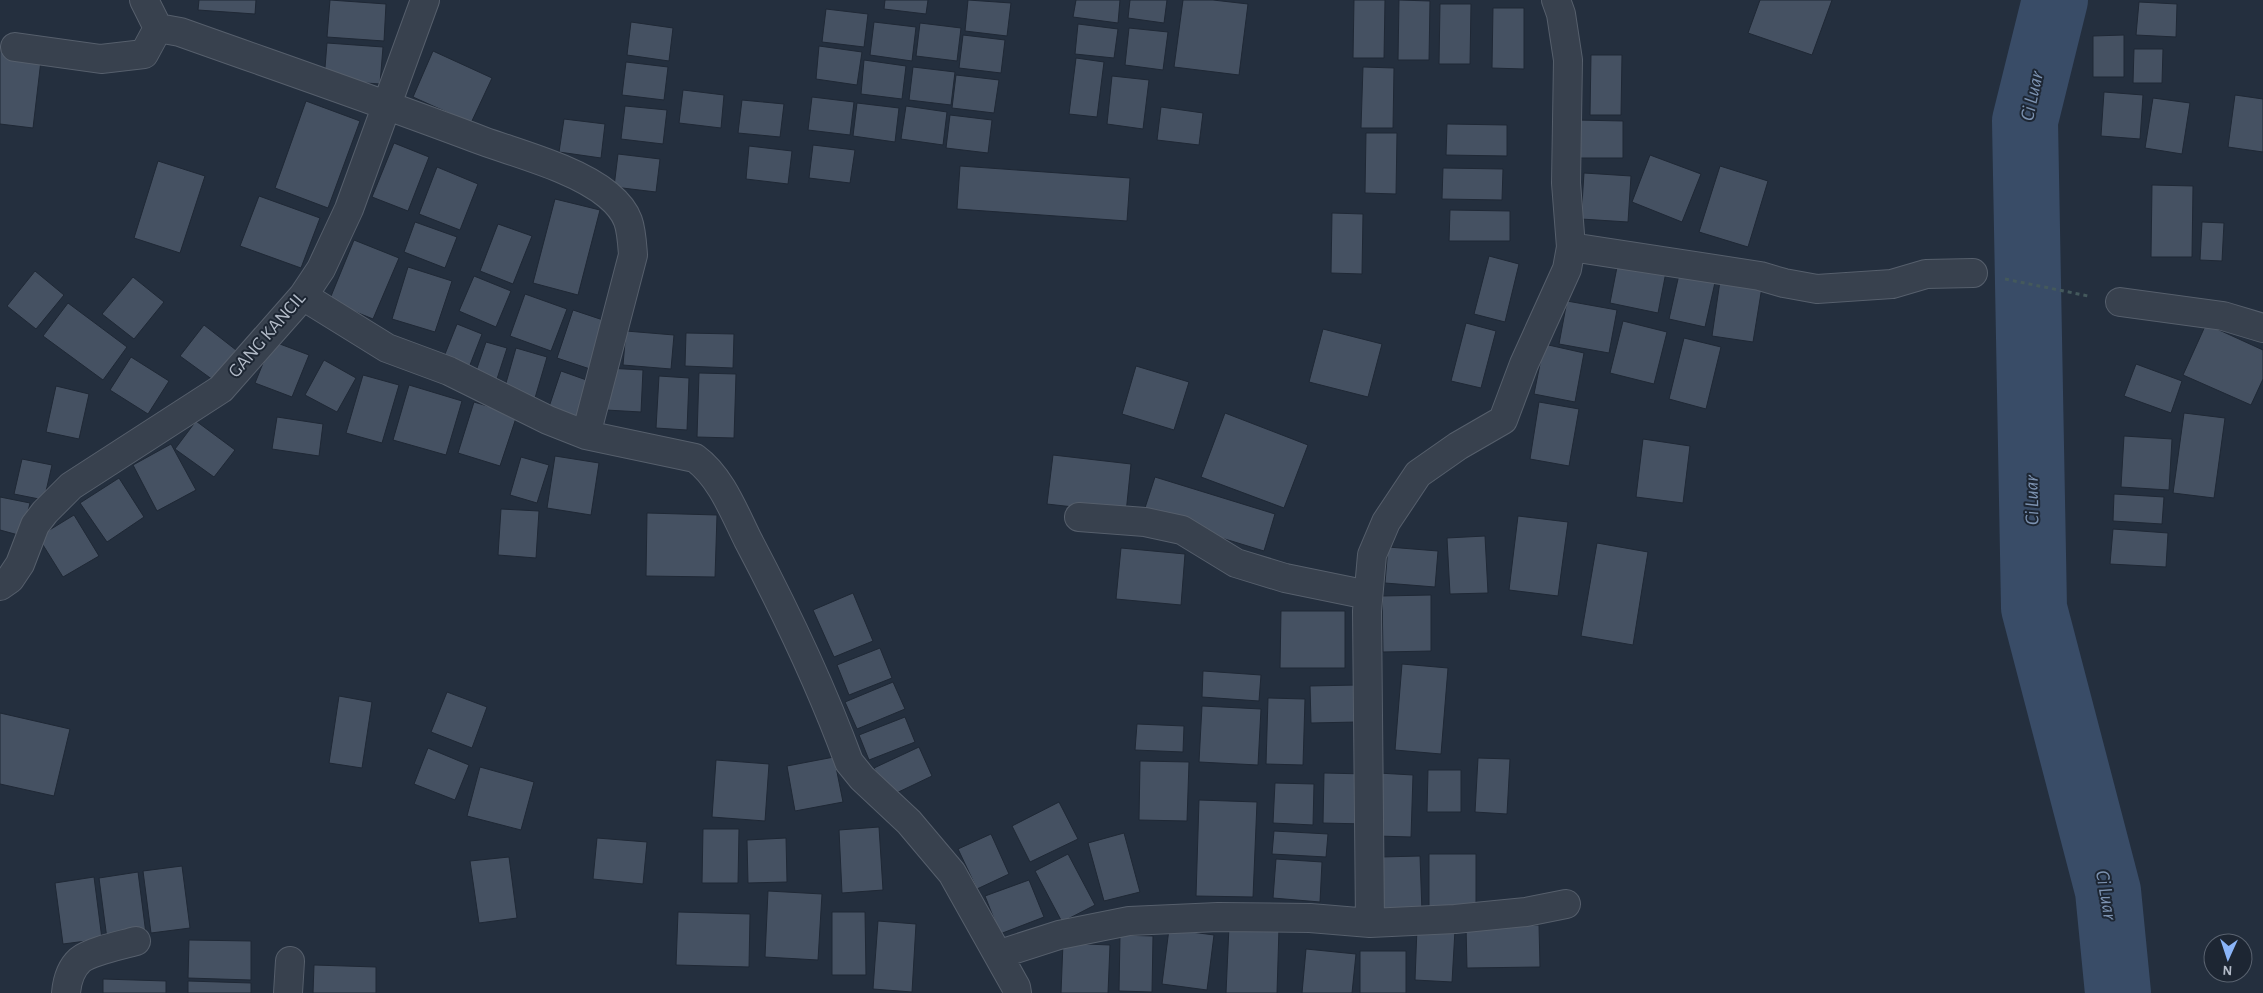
<svg xmlns="http://www.w3.org/2000/svg" width="2263" height="993" font-family="'Alegreya Sans',sans-serif">
<style>
.lines{fill:none;stroke-linecap:round;stroke-linejoin:round}
.river{stroke:#394c67;stroke-width:66}
.building{fill:#455162;stroke:#1f2835}
.minor-casing{stroke:#565f6c;stroke-width:30}
.path{stroke:#44595c;stroke-width:3;stroke-dasharray:4 4;stroke-linecap:butt}
.minor{stroke:#38414e;stroke-width:28}
.labels{text-anchor:middle;dominant-baseline:central;stroke-width:4;stroke-linejoin:round;paint-order:stroke}
.street-label{font-size:19px;fill:#b4bcc9;stroke:#1d2633}
.water-label{font-size:20px;font-style:italic;fill:#7c92b1;stroke:#1d2633}
</style>
<rect width="100%" height="100%" fill="#242f3e"/>
<g class="lines">
<path class="river" d="M2055,0l-30,121 9,487 74,283 10,102"/>
</g>
<path class="building" d="M199,0h57l-1,14 -57,-4z
M330,0l56,4 -2,37 -57,-4z
M885,0h43l-2,14 -42,-5z
M968,0l43,3 -4,33 -42,-5z
M1076,0h44l-2,23 -45,-6z
M1130,0h37l-3,23 -36,-5z
M1183,0h30l35,4 -9,71 -65,-8z
M1354,0h31l-1,58h-31z
M1399,0l31,1 -1,59h-31z
M1760,0h72l-20,55 -64,-22z
M2139,2l38,2 -1,33 -40,-2z
M1440,4h31l-1,60h-31z
M1493,8h31v61l-32,-1z
M826,9l42,5 -4,33 -42,-5z
M631,22l42,6 -4,33 -42,-6z
M874,22l42,5 -4,34 -42,-6z
M920,23l41,5 -4,33 -41,-5z
M1078,24l40,5 -4,29 -39,-4z
M1129,28l39,4 -5,38 -38,-5z
M963,35l42,5 -4,33 -42,-5z
M2124,35v42h-31v-41z
M327,43l56,4 -3,37 -56,-4z
M819,46l43,6 -5,33 -41,-6z
M0,47l42,5 -9,76 -33,-4z
M2134,49h29l-1,34h-29z
M433,51l59,27 -21,45 -58,-26z
M1591,55h31l-1,60h-31z
M1076,58l28,4 -7,55 -28,-3z
M864,60l42,6 -4,33 -41,-5z
M626,62l42,5 -4,33 -42,-5z
M913,67l42,5 -4,33 -42,-5z
M1363,67l31,1 -1,60h-32z
M956,75l43,5 -5,33 -42,-5z
M1112,76l37,4 -6,49 -36,-5z
M683,90l41,5 -3,33 -42,-5z
M2104,92l39,3 -3,44 -39,-3z
M2235,95l28,4v53l-35,-5z
M812,97l42,5 -4,33 -42,-5z
M2153,98l37,5 -8,51 -37,-6z
M742,100l42,4 -4,33 -42,-4z
M306,101l54,20 -32,87 -53,-20z
M857,103l42,5 -4,34 -42,-6z
M625,106l42,4 -4,34 -42,-5z
M906,106l41,6 -4,33 -42,-6z
M1161,107l42,6 -4,32 -42,-5z
M950,115l42,5 -4,33 -42,-5z
M564,119l41,5 -4,34 -42,-6z
M1577,120l46,1v37h-47z
M1447,124l60,1v31l-61,-1z
M1366,133h31l-1,61 -31,-1z
M394,143l35,14 -21,54 -36,-14z
M813,145l42,5 -5,33 -41,-5z
M749,146l43,5 -4,33 -42,-5z
M618,154l42,5 -4,33 -42,-5z
M1650,155l51,19 -19,48 -50,-20z
M158,161l47,15 -25,77 -46,-15z
M960,166l170,12 -3,43 -170,-12z
M1720,166l48,15 -20,66 -49,-15z
M437,167l41,17 -18,46 -41,-16z
M1443,168l60,1 -1,31 -60,-1z
M1584,173l47,3 -3,46 -47,-3z
M2152,185l41,1 -1,71h-41z
M259,196l61,22 -19,50 -61,-22z
M555,199l45,11 -22,85 -45,-12z
M1450,210l60,1v30h-61z
M1332,213l31,1 -1,60 -31,-1z
M415,222l42,15 -12,31 -41,-16z
M2202,222l22,1 -2,38 -22,-1z
M498,224l34,12 -19,48 -33,-13z
M354,240l45,18 -26,61 -44,-18z
M1489,256l30,8 -14,58 -31,-8z
M1618,262l48,10 -8,41 -48,-10z
M408,267l44,14 -17,51 -43,-13z
M1680,270l36,8 -11,49 -36,-8z
M35,271l29,24 -28,34 -29,-23z
M474,276l37,15 -15,36 -37,-16z
M133,277l31,25 -30,37 -32,-25z
M1720,281l42,6 -9,55 -41,-6z
M525,294l42,15 -16,42 -41,-15z
M1567,301l50,9 -8,43 -50,-9z
M68,303l59,44 -24,33 -60,-44z
M573,310l36,12 -16,48 -36,-12z
M1623,321l44,11 -13,52 -44,-11z
M1466,323l30,8 -15,57 -30,-7z
M457,324l25,10 -14,36 -25,-11z
M2206,324l57,26v29l-12,26 -68,-30z
M204,325l32,25 -23,30 -33,-24z
M1323,329l59,15 -14,53 -59,-15z
M626,331l48,4 -3,34 -48,-4z
M686,333l48,1 -1,34 -48,-2z
M1684,338l37,9 -15,62 -37,-10z
M272,341l37,14 -17,42 -37,-14z
M486,342l21,6 -11,34 -21,-8z
M1544,344l40,9 -9,49 -41,-8z
M516,348l31,9 -12,41 -31,-8z
M131,357l38,24 -21,33 -38,-24z
M324,360l32,18 -19,34 -32,-17z
M2136,364l46,17 -11,32 -47,-17z
M1136,366l53,16 -15,48 -52,-16z
M607,368l36,2 -2,42 -35,-2z
M561,371l34,12 -13,38 -34,-11z
M699,373l37,1 -2,64 -37,-1z
M363,375l36,10 -17,58 -36,-10z
M659,376l30,2 -2,52 -31,-2z
M409,385l53,16 -16,54 -53,-15z
M56,386l33,8 -10,45 -33,-7z
M474,402l43,13 -17,51 -42,-13z
M1539,402l40,7 -10,57 -39,-7z
M1225,413l83,32 -24,63 -83,-31z
M2184,413l41,5 -11,80 -41,-5z
M277,417l46,7 -4,32 -47,-7z
M196,421l39,29 -21,27 -39,-28z
M2124,436l48,3 -3,51 -48,-3z
M1643,439l47,7 -7,57 -47,-6z
M171,444l25,46 -39,21 -24,-46z
M1053,455l78,9 -5,49 -79,-9z
M555,456l44,7 -8,52 -44,-7z
M521,457l28,8 -12,38 -27,-8z
M22,459l30,6 -8,35 -30,-6z
M1155,477l120,37 -11,37 -121,-37z
M119,478l25,39 -37,25 -27,-39z
M2114,494l50,3 -2,27 -49,-3z
M0,497l30,6 -8,33 -22,-6z
M501,509l38,2 -3,47 -38,-3z
M647,513l70,2 -2,62 -69,-1z
M74,515l25,41 -36,21 -25,-40z
M1518,516l50,6 -10,74 -49,-6z
M2113,529l55,4 -2,34 -56,-3z
M1485,536l3,57 -38,1 -3,-56z
M1597,543l51,9 -15,93 -52,-9z
M1388,547l50,4 -3,36 -50,-4z
M1121,548l64,6 -4,51 -65,-6z
M853,593l20,48 -39,16 -21,-47z
M1431,595v56l-48,1 -1,-56z
M1281,611h64v57h-65z
M880,648l12,30 -43,17 -12,-30z
M1402,664l46,4 -7,86 -46,-4z
M1203,671l58,4 -2,26 -57,-4z
M893,682l12,27 -48,20 -12,-27z
M1357,685v37l-46,1 -1,-37z
M447,692l40,15 -15,41 -41,-16z
M339,696l33,6 -10,66 -33,-5z
M1268,698l37,1 -2,66 -37,-1z
M1202,706l59,3 -3,56 -59,-3z
M0,713l70,16 -16,67 -54,-12z
M905,717l10,25 -46,18 -10,-25z
M1137,724l47,2 -1,26 -48,-2z
M919,747l13,29 -44,21 -14,-29z
M428,748l41,17 -14,35 -41,-16z
M834,757l9,45 -48,9 -8,-45z
M1478,758l32,1 -3,55 -32,-2z
M716,760l53,4 -4,57 -53,-4z
M1140,761l49,1 -2,59 -48,-1z
M480,767l54,15 -13,48 -54,-14z
M1428,770h33v42h-34z
M1324,773l42,1 -1,50 -42,-1z
M1378,773l35,2 -2,62 -34,-1z
M1275,783l39,1 -1,41 -40,-2z
M1199,800l58,2 -4,95 -57,-1z
M1059,802l19,37 -48,23 -18,-36z
M879,827l4,63 -41,3 -3,-63z
M703,829h36l-1,54h-36z
M1274,831l54,3 -2,23 -54,-3z
M1124,833l16,59 -36,9 -16,-58z
M991,834l18,40 -32,15 -19,-40z
M597,838l50,4 -4,42 -50,-5z
M786,838l1,44 -39,1 -1,-43z
M1068,854l27,51 -33,17 -27,-51z
M1429,854h47v59h-47z
M1420,856l2,56 -40,2 -1,-57z
M509,857l8,61 -38,5 -9,-62z
M1276,859l46,3 -2,40 -47,-4z
M182,866l8,62 -39,5 -8,-62z
M138,872l8,62 -39,5 -8,-61z
M94,877l8,62 -39,5 -8,-61z
M1029,880l15,37 -44,17 -15,-38z
M768,891l54,3 -4,66 -53,-3z
M678,912l72,2 -1,53 -73,-2z
M832,912h33l1,63h-34z
M878,921l38,3 -4,68 -39,-3z
M1539,925l1,42 -73,1 -1,-42z
M1229,926l50,2 -2,65h-51z
M1417,928l38,2 -3,52 -37,-2z
M1169,929l45,6 -7,55 -45,-6z
M1120,935l33,1 -1,56 -33,-1z
M189,940l62,1v39l-63,-2z
M1063,943l47,2 -2,48h-47z
M1306,949l50,5 -4,39h-50z
M1360,951h46v42h-46z
M314,965l62,2v26h-63z
M103,979l63,2v12h-63z
M188,981l63,2v10h-63z"/>
<g class="lines">
<g class="minor-casing">
<path id="minor" d="M144,0l14,28 22,4c101,36 203,71 303,109 39,14 93,28 125,54 23,19 23,33 25,60l-47,180
M15,47l86,12 43,-5 14,-26
M1571,247l189,29 24,7 33,6 75,-5 34,-10 47,-1
M303,296l84,52 62,23 99,49 38,15 109,23c26,19 39,54 53,82 38,72 73,145 101,222l13,16 47,44 43,51 64,114 1,6
M2120,302l103,14 40,12
M1079,517l66,5 37,8 54,33 49,15 83,17
M0,586l10,-7 10,-15 15,-39 10,-13 26,-26 150,-97 82,-93 18,-27 28,-60 76,-209
M1370,923l-3,-312 5,-56 14,-33 32,-48 40,-28 45,-26 21,-56 43,-95 4,-22 -5,-64 2,-123 -7,-46 -5,-14
M1000,954l59,-19 70,-14 89,-4 92,1 60,5 85,-4 71,-7 40,-8
M66,993c1,-11 5,-25 14,-33 11,-9 42,-15 56,-19
M288,993l2,-32"/>
</g>
<path class="path" d="M2005,279l83,17"/>
<use href="#minor" class="minor"/>
</g>
<g class="labels">
<g class="street-label">
<text transform="translate(267 335) rotate(-49)">GANG KANCIL</text>
</g>
<g class="water-label">
<text transform="translate(2032 96) rotate(-78)">Ci Luar</text>
<text transform="translate(2032 500) rotate(-91)">Ci Luar</text>
<text transform="translate(2106 895) rotate(80)">Ci Luar</text>
</g>
</g>
<g transform="translate(2228 958) rotate(183)"><circle r="24" fill="#1d2633" stroke="#59626f"/>
<path d="M0-4L9 19L0 12L-9 19Z" fill="#8ab4f8"/>
<text y="-8" font-size="14" font-weight="bold" text-anchor="middle" fill="#b4bcc9">N</text>
</g>
</svg>
